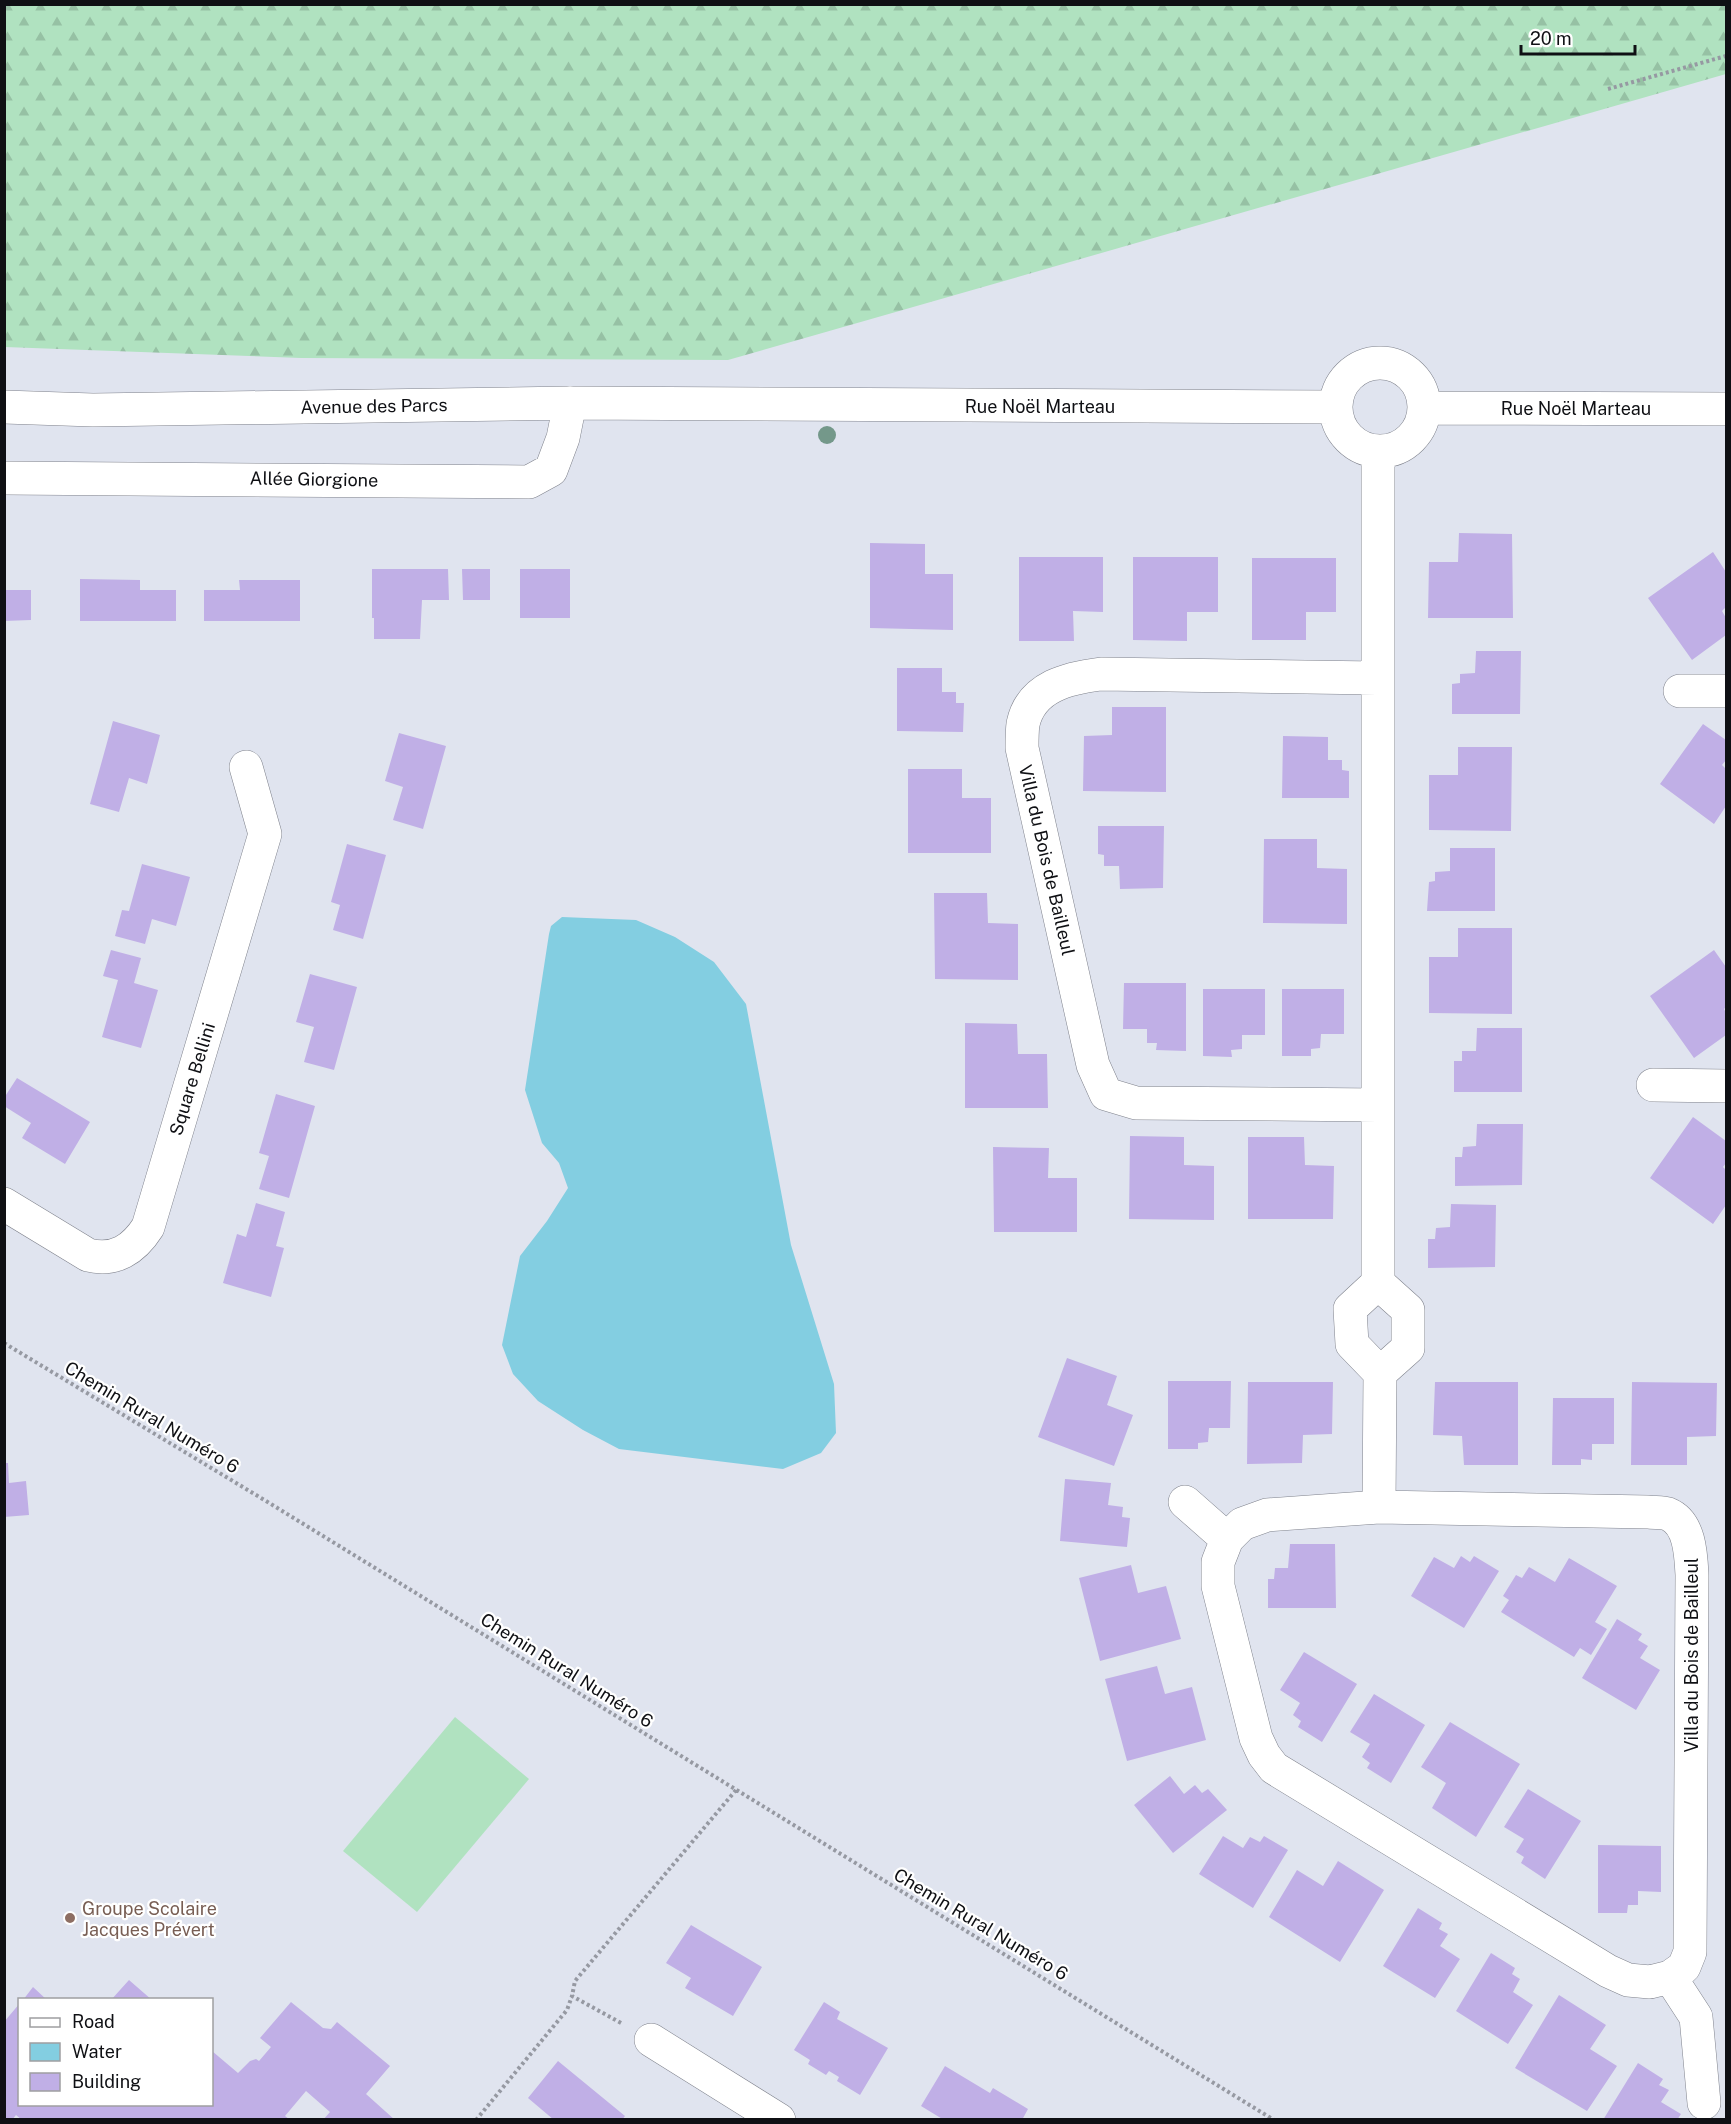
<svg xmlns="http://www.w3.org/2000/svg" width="1731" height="2124" font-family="'Public Sans',sans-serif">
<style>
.forest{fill:url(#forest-firs)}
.pitch{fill:#b0e2c0}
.water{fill:#83cee1}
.building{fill:#c0afe6}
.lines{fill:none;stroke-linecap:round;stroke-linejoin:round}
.minor-casing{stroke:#7f828c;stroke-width:34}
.path{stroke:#9699a2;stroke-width:4;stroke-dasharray:3 3;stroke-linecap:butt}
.minor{stroke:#fff;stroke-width:33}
.tree{fill:#74988a}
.education-dot{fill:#8d6e63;stroke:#fff;stroke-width:2}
.labels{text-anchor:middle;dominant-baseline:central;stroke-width:4.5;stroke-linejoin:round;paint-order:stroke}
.street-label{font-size:18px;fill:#0f1014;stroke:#fff}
.education-label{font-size:18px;fill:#785e54;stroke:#fff;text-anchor:start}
</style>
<defs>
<pattern id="forest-firs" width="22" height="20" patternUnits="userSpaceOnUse" patternTransform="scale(1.5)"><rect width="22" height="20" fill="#b0e2c0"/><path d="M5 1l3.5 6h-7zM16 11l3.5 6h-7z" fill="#96c1a4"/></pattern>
</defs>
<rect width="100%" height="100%" fill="#e0e4ef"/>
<path class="forest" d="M5,4h1721v70l-998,286 -427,-2 -296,-11z"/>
<path class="pitch" d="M455,1717l74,62 -112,133 -74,-61z"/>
<path class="water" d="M562,917l74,3 39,17 39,25 32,42 45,241 43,139 2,49 -15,20 -38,16 -164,-20 -36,-19 -45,-29 -25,-27 -11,-29 18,-89 27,-35 21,-33 -9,-25 -17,-20 -17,-53 24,-156 2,-8z"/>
<path class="building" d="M1459,533l53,1 1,84h-85l1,-56h29z
M870,543l55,1v30h28v56l-83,-2z
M1713,552l13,20v35l-4,4 4,7v17l-34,25 -44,-62z
M1019,557h84v55l-30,-1 1,30h-55z
M1133,557h85v55h-31v29l-54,-1z
M1252,558h84v54h-30v28h-54z
M372,569h76l1,31h-27l-2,39h-46v-21h-2z
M462,569h28v31h-27z
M520,569h50v49h-50z
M80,579l60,1v10h36v31h-96z
M239,580h61v41h-96v-31h36z
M4,590h27v30l-27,1z
M1476,651h45l-1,63h-68v-30l8,-1v-9l15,-1z
M897,668h45v24h14v11h8l-1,29 -66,-1z
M1112,707h54v85l-83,-1 1,-55 28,-1z
M113,721l47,14 -13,49 -18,-6 -10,34 -29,-8z
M1703,724l23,16v20l-4,5 4,4v37l-12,18 -54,-40z
M399,733l47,13 -23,83 -30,-9 10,-33 -18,-6z
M1283,736l45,1v23h14v10l7,1v27h-67z
M1458,747h54l-1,84 -82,-1v-55h29z
M908,769h54v29h29v55h-83z
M1098,826h66l-1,62 -43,1 -1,-23h-15v-11l-6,-1z
M1264,839h53v29l30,1v55l-84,-1z
M347,844l39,11 -23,84 -30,-9 7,-25 -9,-3z
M1450,848h45v63h-68l2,-29 6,-1v-9l15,-1z
M142,864l48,13 -14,49 -24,-7 -7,25 -30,-8 7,-26 7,1z
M934,893h53l1,30 30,1v56l-83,-1z
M1458,928h54v86l-83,-1v-56h29z
M111,950l30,8 -7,25 24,7 -17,58 -39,-11 16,-57 -15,-4z
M1714,950l12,17v40l-2,2 2,4v22l-32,23 -44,-62z
M310,974l47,13 -23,83 -30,-8 10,-35 -18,-5z
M1124,983h62v68l-30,-1 1,-7h-10v-14h-24z
M1203,989h62v46h-23v14l-11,1 1,7 -29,-1z
M1282,989h62v45h-23l-1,14 -9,1v7h-29z
M965,1023l52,1 1,30h29l1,54h-83z
M1477,1028h45v64h-68v-31h8v-10h14z
M17,1078l73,44 -25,42 -43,-26 9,-15 -27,-17v-8z
M276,1094l39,12 -26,92 -30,-9 10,-33 -10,-3z
M1693,1117l33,24v22l-3,4 3,3v35l-13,19 -63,-46z
M1477,1124h46l-1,61 -67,1v-29h7l1,-10 13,-1z
M1130,1136l54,1v28l30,1v54l-85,-1z
M1248,1137h56l1,28 29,1 -1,53h-85z
M993,1147l56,1 -1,30h29v54h-83z
M256,1203l29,9 -9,34 8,2 -13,49 -48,-14 14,-49 9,3z
M1451,1204l45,1 -1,62 -67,1v-29h7l1,-11 14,-1z
M1067,1358l50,18 -10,29 26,10 -19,51 -76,-29z
M1168,1381h63l-1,47h-21l-1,14 -10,1v6h-30z
M1248,1382h85l-1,52 -29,1 -1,28 -55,1z
M1435,1382h83v83h-54l-2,-29 -29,-1z
M1632,1382l85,1 -1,53 -29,1v28h-56z
M1553,1398h61v46h-22v16l-11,-1v6h-29z
M4,1463h4l1,20 17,-2 3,34 -25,2z
M1065,1479l46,4 -3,22 15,2 -1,10 8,1 -3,29 -67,-6z
M1290,1544h45l1,64h-68v-29h6l1,-11h13z
M1461,1556l9,6 4,-6 25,15 -35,57 -53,-32 23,-39 20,11z
M1569,1558l48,28 -22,36 12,7 -16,26 -11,-7 -6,9 -73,-45 8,-12 -6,-4 13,-21 6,3 7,-11 26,15z
M1131,1565l7,28 28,-7 15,53 -81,22 -21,-83z
M1617,1619l25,15 -4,6 10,6 -8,12 20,12 -24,40 -54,-32z
M1304,1652l53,32 -35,58 -24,-15 3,-6 -8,-6 7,-12 -20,-13z
M1157,1666l8,28 27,-7 14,53 -79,21 -22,-82z
M1374,1694l51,31 -34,58 -24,-15 3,-5 -8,-6 8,-13 -20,-12z
M1450,1722l70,42 -44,73 -44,-29 14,-25 -25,-16z
M1170,1776l14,18 11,-9 7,8 6,-4 19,21 -54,43 -39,-48z
M1528,1789l53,32 -36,58 -24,-16 3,-6 -8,-5 8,-13 -20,-12z
M1223,1836l20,12 7,-11 10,5 4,-6 24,14 -35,58 -54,-34z
M1598,1845l63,1v46l-23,-1v14h-10l-1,8h-29z
M1338,1861l46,29 -44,72 -71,-45 28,-47 26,16z
M1418,1908l24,15 -3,6 9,5 -8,12 20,13 -25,39 -52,-32z
M691,1925l71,42 -29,49 -48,-28 6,-10 -25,-15z
M1491,1953l24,15 -3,6 8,5 -7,13 20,13 -25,39 -52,-33z
M129,1980l23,20h-41z
M33,1987l14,13h-24z
M1559,1995l47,30 -16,24 27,17 -30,45 -72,-43z
M291,2002l32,26 8,1 6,-7 53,44 -24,28 29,26h-72l7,-8 -24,-21 -21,25 5,4h-268l-6,-5 -4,5h-8v-98l16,-19v101h192v-53l26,22 12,-12 6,-2 3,2 12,-14 -11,-9z
M824,2002l16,10 -3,7 51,29 -28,47 -23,-14 2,-4 -10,-6 -3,4 -18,-11 2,-4 -16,-10z
M558,2061l67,55 -3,4h-68l-26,-22z
M1638,2063l25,16 -4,6 10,5 -8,12 20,12 -4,6h-74z
M945,2066l45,27 3,-5 35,21 -6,11h-78l-23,-14z"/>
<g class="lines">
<g class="minor-casing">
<path id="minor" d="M1336 407a44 44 0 1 1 88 0a44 44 0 1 1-88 0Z
M4,407l89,3 477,-7 765,4
M1425,408l301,1
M1378,451v832
M4,478l525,4 22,-12 12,-32 7,-35
M1377,678l-276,-4c-32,4 -70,12 -78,50 -1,7 -1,16 -1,24l71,317 13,29 30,9 242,2
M1680,691h46
M1653,1085l73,1
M4,1204l84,51c27,7 46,-6 60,-28l117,-393 -19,-67
M1185,1502l42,37
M1379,1507l269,5c6,1 14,0 20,2 22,9 23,41 24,61l-2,377 -6,15 -14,10 -20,5 -22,-2 -20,-9 -334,-203 -10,-13 -8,-17 -38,-152v-24l9,-23 15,-15 25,-9z
M1379,1507l1,-134 -28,-29 -2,-35 28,-26 30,27v38l-28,25
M1670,1977l26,40 8,86
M651,2040l128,80"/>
</g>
<path class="path" d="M1608,89l118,-33
M4,1343l262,158 1008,619
M621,2023l-49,-27 3,-15 161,-191
M476,2120l91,-110 5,-14"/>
<use href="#minor" class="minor"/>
</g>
<circle class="tree" cx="827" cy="435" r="9"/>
<circle class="education-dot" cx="70" cy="1918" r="6"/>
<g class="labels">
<g class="street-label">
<text transform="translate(374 406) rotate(-1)">Avenue des Parcs</text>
<text x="1040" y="406">Rue Noël Marteau</text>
<text x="1576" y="408">Rue Noël Marteau</text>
<text transform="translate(314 479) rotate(1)">Allée Giorgione</text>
<text transform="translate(1047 860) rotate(77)">Villa du Bois de Bailleul</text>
<text transform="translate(192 1079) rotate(-73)">Square Bellini</text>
<text transform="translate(152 1417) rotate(31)">Chemin Rural Numéro 6</text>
<text transform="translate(1691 1655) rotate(-90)">Villa du Bois de Bailleul</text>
<text transform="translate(567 1670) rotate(32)">Chemin Rural Numéro 6</text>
<text transform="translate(981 1924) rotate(31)">Chemin Rural Numéro 6</text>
</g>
<g class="education-label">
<text x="82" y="1908">Groupe Scolaire<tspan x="82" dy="21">Jacques Prévert</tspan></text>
</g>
</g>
<rect width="1731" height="2124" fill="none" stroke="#0f1014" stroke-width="12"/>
<rect x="18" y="1998" width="195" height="108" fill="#ffffff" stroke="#9f9fa1" stroke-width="1.5"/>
<rect x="30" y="2018" width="30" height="9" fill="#ffffff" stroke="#9f9fa1" stroke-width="1.5"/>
<text x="72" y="2028" font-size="18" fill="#0f1014">Road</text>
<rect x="30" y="2043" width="30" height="18" fill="#83cee1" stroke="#9f9fa1" stroke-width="1.5"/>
<text x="72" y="2058" font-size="18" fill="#0f1014">Water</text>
<rect x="30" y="2073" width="30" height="18" fill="#c0afe6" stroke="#9f9fa1" stroke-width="1.5"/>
<text x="72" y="2088" font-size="18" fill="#0f1014">Building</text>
<path d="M1521 45v9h114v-9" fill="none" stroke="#0f1014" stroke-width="3"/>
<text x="1530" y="45" font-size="18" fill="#0f1014" stroke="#ffffff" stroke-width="4.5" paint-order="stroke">20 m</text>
</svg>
